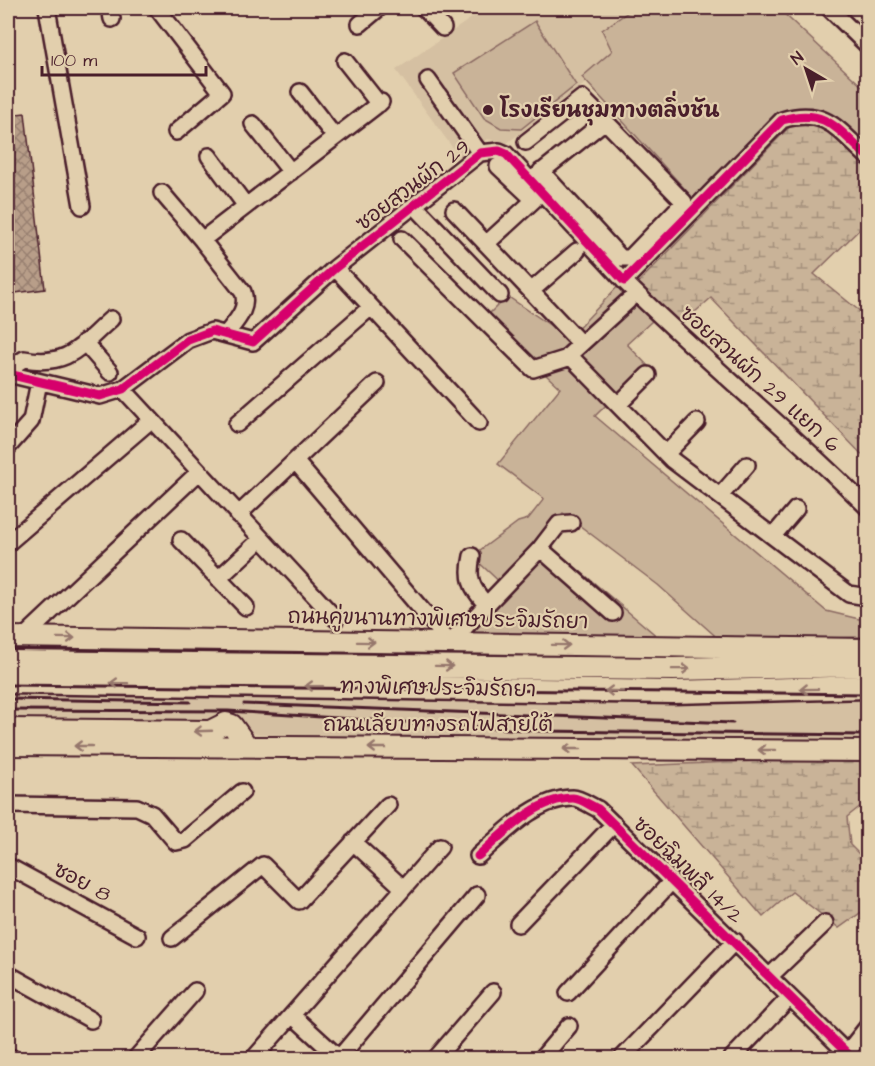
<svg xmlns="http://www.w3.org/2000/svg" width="875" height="1066" font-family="'Architects Daughter','Playpen Sans Thai',sans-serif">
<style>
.built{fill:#d5c0a2}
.green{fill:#c9b398;stroke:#8a6962;stroke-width:1.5}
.wetland{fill:url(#wetland-marsh);stroke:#8a6962;stroke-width:1.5}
.building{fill:url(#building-cross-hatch);stroke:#4a1f2b;stroke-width:1.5}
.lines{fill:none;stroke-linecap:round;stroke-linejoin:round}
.minor-casing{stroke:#4a1f2b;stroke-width:20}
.major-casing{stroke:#4a1f2b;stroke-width:24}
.highway-casing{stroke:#4a1f2b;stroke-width:27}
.minor{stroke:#e2cfad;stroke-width:15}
.major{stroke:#e2cfad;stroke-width:20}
.highway{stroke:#e2cfad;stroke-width:22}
.rail{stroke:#4a1f2b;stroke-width:3}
.cycleway-casing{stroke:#e2cfad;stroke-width:13}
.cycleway{stroke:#d6006c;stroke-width:9}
.oneway{stroke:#96776c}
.poi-dot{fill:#4a1f2b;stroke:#e2cfad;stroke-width:2}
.labels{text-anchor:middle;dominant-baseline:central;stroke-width:4.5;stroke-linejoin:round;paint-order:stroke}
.poi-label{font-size:21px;font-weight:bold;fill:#4a1f2b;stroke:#e2cfad;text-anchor:start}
.street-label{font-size:21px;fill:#4a1f2b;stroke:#e2cfad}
</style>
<defs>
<pattern id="wetland-marsh" width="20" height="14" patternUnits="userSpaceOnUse" patternTransform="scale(1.5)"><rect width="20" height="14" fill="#c9b398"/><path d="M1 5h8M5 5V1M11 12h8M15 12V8" fill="none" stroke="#a5917c"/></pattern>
<pattern id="building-cross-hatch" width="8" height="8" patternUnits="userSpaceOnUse" patternTransform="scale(1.5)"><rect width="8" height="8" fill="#b89e89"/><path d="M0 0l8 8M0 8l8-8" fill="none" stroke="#988070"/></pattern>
</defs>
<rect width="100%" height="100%" fill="#e2cfad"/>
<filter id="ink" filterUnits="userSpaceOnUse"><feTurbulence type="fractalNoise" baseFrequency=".0167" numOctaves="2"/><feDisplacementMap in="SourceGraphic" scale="12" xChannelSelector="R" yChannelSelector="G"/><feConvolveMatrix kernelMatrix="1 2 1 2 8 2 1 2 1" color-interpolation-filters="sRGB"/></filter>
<g filter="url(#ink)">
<path class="built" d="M486,8l147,1 -31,20 11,22 -30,26 4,5 -80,61 -19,-4 -28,19 -64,-88z
M8,676l860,4 -1,60 -529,-1 -92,-6 -9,-15 -12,-4 -25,7 -192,-1z"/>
<path class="green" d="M634,8h144l89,83v58l-43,-38 -30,-1 -99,90 -113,-123 30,-26 -10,-21z
M535,21l41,64 -55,44 -20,-1 -17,-10 -30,-45z
M619,285l33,36 -25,23 20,21 -52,51 231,195 33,8 9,-3 -1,21 -146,4 -63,-56 -95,-72 -23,24 119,101 -189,-2v-8l36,-40 -34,-32 46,-34 10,-3 16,-20 -46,-35 62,-76 -75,-70 22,-22 62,42z"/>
<path class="wetland" d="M818,117l49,49v60l-3,-1 -50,49 53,43v143l-156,-162 -32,28 -41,-43 156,-161z
M855,757l12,12v32l-20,16 3,28 17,17v46l-28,20 -47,-36 -29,25 -131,-151z"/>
<path class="building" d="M25,113l20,176 -37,5v-179z"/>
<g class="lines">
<g class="minor-casing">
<path id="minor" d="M47,8l35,198
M110,8l2,11
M157,8l65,85 -46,39
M424,8l19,20
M829,8l39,38
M360,24l19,-16
M345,61l34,43
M428,80l52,73
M300,92l35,45
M253,124l38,48
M526,142l56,-44 23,23 -70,56
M209,156l37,50
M541,171l80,87h9l54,-56 -79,-81
M162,193l40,47
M414,205l86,90
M454,210l127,134
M402,239l131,130 38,-12
M486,244l48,-44 -36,-34
M335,268l144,155
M624,281c79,79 165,148 244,227
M531,291l46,-40
M628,301l-59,54 103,105 177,134 19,3
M226,334c10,-13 23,-25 17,-42l-41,-52 179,-138
M84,342l26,30
M8,369l16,-10c45,8 55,-12 87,-40
M8,374l92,22 23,-7 65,-49 24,-9 41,11 82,-74 145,-115 19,-2 7,3 118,127 158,-161c44,-13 56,10 86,37
M123,389l213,230
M618,405l30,-30
M237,424l134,-117
M8,447l23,-26 8,-39
M666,454l31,-32
M296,462l154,181 89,-93 5,2 69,61
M720,496l27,-31
M238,515l139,-132
M773,536l23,-27
M181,540l65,67
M8,543l143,-123
M539,550l20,-26 12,-1
M472,556c-5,22 -1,32 14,48
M218,579l43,-40
M24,637l175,-165
M8,805l129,2 15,7 24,28 9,-2 57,-48
M353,842l50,46
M478,856c26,-23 58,-58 95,-58 7,0 18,8 25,11l254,249
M8,866l129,70
M518,924l96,-100
M172,938l91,-73 36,36 89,-96
M8,974l83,46
M769,977l56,-54
M568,993l103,-111
M292,1015l47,43
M8,1056l4,2
M136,1058l59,-67
M254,1058l186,-211
M339,1058l138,-163
M436,1058l57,-66
M542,1058l27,-32
M622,1058l113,-117
M732,1058l57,-60
M843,1058l25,-32"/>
</g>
<g class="major-casing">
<path id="major" d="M8,637l860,12
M8,729l202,2 16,-8 6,2 15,21
M8,745l860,6"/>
</g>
<g class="highway-casing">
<path id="highway" d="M8,662l665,7 195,-4
M8,682l665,10 195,-5"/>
</g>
<use href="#minor" class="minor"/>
<use href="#major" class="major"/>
<use href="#highway" class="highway"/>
<path class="rail" d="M8,685l860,9
M8,699l182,3
M244,704l489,19
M8,710l220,1 311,20 329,4"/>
<g class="cycleway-casing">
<path id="cycleway" d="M8,374l92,22 23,-7 65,-49 24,-9 41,11 82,-74 145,-115 19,-2 7,3 118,127 158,-161c44,-13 56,10 86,37
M478,856c26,-23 58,-58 95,-58 7,0 18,8 25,11l254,249"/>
</g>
<use href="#cycleway" class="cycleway"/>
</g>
<defs><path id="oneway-shaft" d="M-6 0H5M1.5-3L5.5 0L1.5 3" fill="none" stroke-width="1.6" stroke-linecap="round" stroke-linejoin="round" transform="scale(1.5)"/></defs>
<g class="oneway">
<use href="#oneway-shaft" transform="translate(66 638) rotate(1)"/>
<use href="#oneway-shaft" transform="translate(366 642) rotate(1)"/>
<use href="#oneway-shaft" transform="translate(561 645) rotate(1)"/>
<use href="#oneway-shaft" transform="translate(444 666) rotate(1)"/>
<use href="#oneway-shaft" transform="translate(681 669) rotate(-1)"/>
<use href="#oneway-shaft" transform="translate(119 683) rotate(-179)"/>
<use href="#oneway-shaft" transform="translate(314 686) rotate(-179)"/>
<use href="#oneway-shaft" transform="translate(809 689) rotate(179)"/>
<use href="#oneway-shaft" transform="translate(614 691) rotate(-179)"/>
<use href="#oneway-shaft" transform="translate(203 731) rotate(178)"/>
<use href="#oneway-shaft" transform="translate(83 746) rotate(-180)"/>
<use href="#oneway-shaft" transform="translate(377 748) rotate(-180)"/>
<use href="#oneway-shaft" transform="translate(572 749) rotate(-180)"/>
<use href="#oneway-shaft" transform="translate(767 750) rotate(-180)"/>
</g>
</g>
<circle class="poi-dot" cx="488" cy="110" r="6"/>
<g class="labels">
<g class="poi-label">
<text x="500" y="110">โรงเรียนชุมทางตลิ่งชัน</text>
</g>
<g class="street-label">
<text transform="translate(413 185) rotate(-37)">ซอยสวนผัก 29</text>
<text transform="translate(760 379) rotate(42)">ซอยสวนผัก 29 แยก 6</text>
<text transform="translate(438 619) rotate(1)">ถนนคู่ขนานทางพิเศษประจิมรัถยา</text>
<text transform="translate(438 688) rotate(1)">ทางพิเศษประจิมรัถยา</text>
<text x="438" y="724">ถนนเลียบทางรถไฟสายใต้</text>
<text transform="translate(688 870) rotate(44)">ซอยฉิมพลี 14/2</text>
<text transform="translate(82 882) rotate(28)">ซอย 8</text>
</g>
</g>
<rect width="875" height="1066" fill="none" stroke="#e2cfad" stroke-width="30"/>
<rect x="15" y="15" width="845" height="1036" fill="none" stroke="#4a1f2b" stroke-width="2" filter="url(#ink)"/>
<g transform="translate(806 69) rotate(321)" stroke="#e2cfad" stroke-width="4.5" paint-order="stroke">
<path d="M0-4.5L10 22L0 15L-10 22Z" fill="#4a1f2b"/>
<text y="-9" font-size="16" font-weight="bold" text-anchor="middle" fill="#4a1f2b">N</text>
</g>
<path d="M42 66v9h164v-9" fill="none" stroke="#4a1f2b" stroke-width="3"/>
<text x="51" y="66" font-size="18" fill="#4a1f2b" stroke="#e2cfad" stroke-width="4.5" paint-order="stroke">100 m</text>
</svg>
